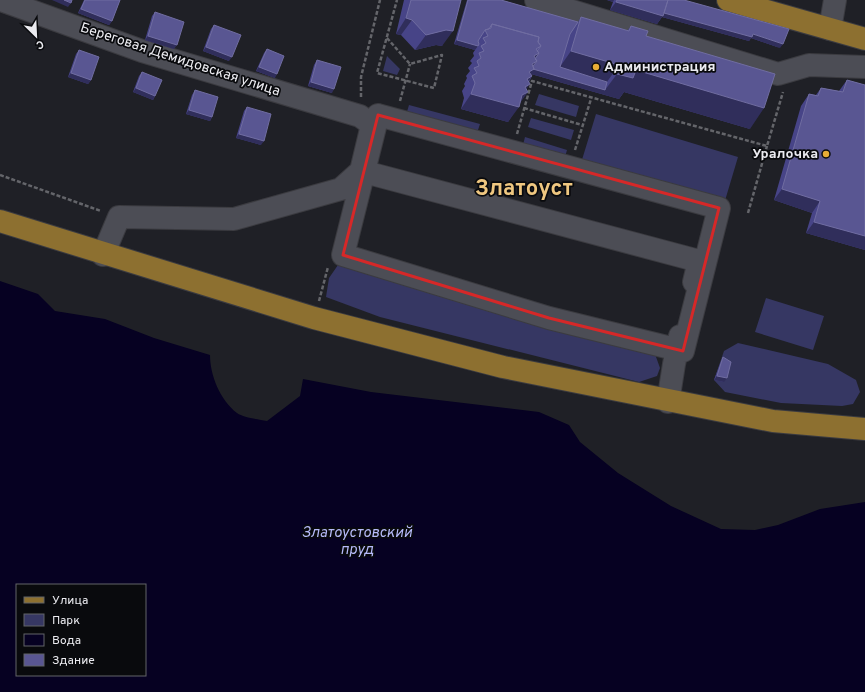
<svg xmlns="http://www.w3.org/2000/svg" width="865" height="692" font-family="Overpass,sans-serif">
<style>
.green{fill:#363763}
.water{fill:#060122;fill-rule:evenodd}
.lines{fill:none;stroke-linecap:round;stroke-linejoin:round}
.minor-casing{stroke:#3b3b40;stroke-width:24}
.major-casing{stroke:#3b3b40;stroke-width:24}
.path{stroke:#64656a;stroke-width:2.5;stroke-dasharray:4 2;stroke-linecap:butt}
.minor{stroke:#4c4d55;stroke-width:22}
.major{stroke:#8d7030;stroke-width:22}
.wall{fill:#474487}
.shaded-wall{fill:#302e5b}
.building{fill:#595692;stroke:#706da1}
.marked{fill:none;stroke:#d62828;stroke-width:3;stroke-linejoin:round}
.poi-dot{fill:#e7ac36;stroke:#090a0d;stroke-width:1.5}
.labels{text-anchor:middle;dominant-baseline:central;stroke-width:3.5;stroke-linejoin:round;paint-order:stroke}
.street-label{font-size:14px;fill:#ebebf0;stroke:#090a0d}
.poi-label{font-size:14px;font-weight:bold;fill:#ebebf0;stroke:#090a0d;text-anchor:start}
.water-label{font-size:15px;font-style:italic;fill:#b6baf9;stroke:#090a0d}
.town-label{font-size:22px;font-weight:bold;fill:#efc780;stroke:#090a0d}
</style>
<rect width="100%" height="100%" fill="#1f2026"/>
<path class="green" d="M387,56l13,13 -3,6 -14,-4z
M539,94l40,12 -3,11 -41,-12z
M409,105l71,19 -3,9 -71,-18z
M596,114l142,43 -14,47 -143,-41z
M531,118l43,12 -3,10 -43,-13z
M525,137l42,13 -2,7 -42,-12z
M347,263l308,91 5,14 -3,8 -18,6 -259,-65 -54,-20 3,-19 9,-13z
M766,298l58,18 -11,34 -58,-18z
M738,343l90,21 28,16 4,12 -7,12 -11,2 -61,-3 -56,-11 -11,-12 10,-29z"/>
<path class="water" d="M0,281l38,13 17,17 50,8 49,19 56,17c0,20 10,45 27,58 7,5 21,6 30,8l33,-25 3,-17 68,13 168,20 30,13 11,17 38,31 53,33 50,23 34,1 23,-5 42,-16 45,-7v190h-865zM17,585h128v90h-128z"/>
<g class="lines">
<g class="minor-casing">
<path id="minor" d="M1,0l141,51 218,65 12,9 -11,46 -20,18 -107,30 -115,-2 -16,38
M536,0l242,74 31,-9 56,2
M830,29l5,-29
M378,115l341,93 -36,143 -134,-33 -206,-63z
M361,171l338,90 -5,21
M668,402l6,-38 6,-28"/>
</g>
<g class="major-casing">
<path id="major" d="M728,0l137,39
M0,221l314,97 189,49 270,54 92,8"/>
</g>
<path class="path" d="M387,38l23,26 32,-9 -8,33 -57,-15 20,-73
M361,97v-20l19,-77
M400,101l10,-37
M524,108l58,17
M517,134l15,-53 235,65 16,-54
M575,150l16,-51
M0,175l101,36
M748,213l19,-67
M319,301l9,-34"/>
<use href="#minor" class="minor"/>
<use href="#major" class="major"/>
</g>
<path class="wall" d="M84,0h36l-8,21 -3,4 -31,-12z
M404,0h57l-19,46 -6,-1 -21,5 -14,-15 -5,-1z
M467,0h34l77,22 3,-5 46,14 4,-5 15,10 104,93 -126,-37 -5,7 -88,-25 1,2 -3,6 -9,21 -12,19 -47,-13 3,-11 -2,-7 3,-5 -1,-2 3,-6 -1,-2 4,-5 -2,-3 4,-5 -2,-2 4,-5 -1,-3 2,-3 -21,-6z
M607,0h77l96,48 -29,-10 -2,3 -87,-24 -5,7 -47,-14 3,-8z
M155,12l19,37 -29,-9 7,-24z
M214,25l15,36 -26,-10 8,-22z
M267,49l8,29 -19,-7 8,-18z
M79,50l12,30 -3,4 -20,-7 8,-23z
M317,60l15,33 -24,-7 6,-21z
M142,72l13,24 -2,4 -20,-8 6,-16z
M847,80l18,5v165l-59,-17 6,-20 -38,-13 27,-94 8,-12 7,1 5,-7 18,3z
M195,90l17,27 -2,4 -24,-7 6,-19z
M247,107l14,38 -25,-7 8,-27z
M723,357l1,25 -10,-2 7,-19z"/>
<path class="shaded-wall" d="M52,0h12l7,3 -3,4z
M607,0h7l-1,2z
M616,2l46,10 91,22 30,10 -3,4 -29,-10 -2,3 -87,-24 -5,7 -47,-14z
M81,9l31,12 -3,4 -31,-12z
M406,18l6,2 -11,15 -5,-1z
M446,30l7,1 -11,15 -6,-1 -21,5 11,-15z
M148,36l29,9 -3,4 -29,-9z
M457,40l21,6 -3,4 -21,-6z
M206,47l26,10 -3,4 -26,-10z
M571,51l48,14 -15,21 -47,-15z
M539,53l-7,11 5,-3 68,29 12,-16 19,-4 128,38 -14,21 -126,-37 -5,7 -88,-25 -7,10 10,-28z
M259,67l18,7 -2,4 -19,-7z
M71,73l20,7 -3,4 -20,-7z
M532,76l-7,11 5,-3 -11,15 8,-20z
M311,82l23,7 -2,4 -24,-7z
M136,88l19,8 -2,4 -20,-8z
M528,92l-11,15h2l-11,15 -47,-13 10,-15 51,1z
M189,110l23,7 -2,4 -24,-7z
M239,134l25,7 -3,4 -25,-7z
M782,189l38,12 -8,12 -38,-13z
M814,222l51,14v14l-59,-17z
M717,376l10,2 -3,4 -10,-2z"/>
<path class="building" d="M64,0h8l-1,3z
M85,0h35l-8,21 -31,-12z
M411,0h50l-8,31 -7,-1 -20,5 -14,-15 -6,-2z
M468,0h33l77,22 -8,12 -10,33 47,15 -2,8 -72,-21h1l-1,-3 4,-5 -2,-2 4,-6 -2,-2 4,-5 -3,-4 1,-5 -47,-13 -3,5 -4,1 -7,11 1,3 -1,2 -21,-6z
M617,0h51l-5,16 -47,-14z
M668,0h16l105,29 -6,15 -30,-10 -1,3 -88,-24z
M155,12l29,10 -7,23 -29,-9z
M581,17l48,14 2,-5 17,5 -2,5 129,38 -11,34 -128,-38 -3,8 -16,-4 2,-9 -48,-14z
M492,24l47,13 -1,5 3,4 -5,3 3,4 -5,3 3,5 -5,3 2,5 -5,3 3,4 -5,3 3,5 -5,3 3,5 -6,3 -3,12 -48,-13 4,-11 -3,-7 5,-3 -3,-5 5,-2 -2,-5 4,-3 -2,-5 5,-2 -3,-5 5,-3 -3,-5 5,-2 -3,-6 6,-2z
M214,25l27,10 -9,22 -26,-10z
M267,49l17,7 -7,18 -18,-7z
M79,50l20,7 -8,23 -20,-7z
M317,60l24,7 -7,22 -23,-7z
M142,72l20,8 -7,16 -19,-8z
M847,80l18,5v151l-51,-14 6,-21 -38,-12 27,-95 9,2 3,-8 22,4z
M195,90l23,7 -6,20 -23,-7z
M247,107l24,7 -7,27 -25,-7z
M723,357l8,5 -4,16 -10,-2z"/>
<path class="marked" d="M378,115l341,93 -36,143 -134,-33 -206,-63z"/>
<g class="poi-dot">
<circle cx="596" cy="67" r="4"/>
<circle cx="826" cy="154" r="4"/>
</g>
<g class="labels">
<g class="street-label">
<text transform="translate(180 60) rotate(18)">Береговая Демидовская улица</text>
</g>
<g class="poi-label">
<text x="604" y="67">Администрация</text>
<text x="818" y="154" text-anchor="end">Уралочка</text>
</g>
<g class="water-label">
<text x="357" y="533">Златоустовский<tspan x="357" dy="17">пруд</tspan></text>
</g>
<g class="town-label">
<text x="524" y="189">Златоуст</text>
</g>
</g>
<rect x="16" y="584" width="130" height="92" fill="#090a0d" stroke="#636468"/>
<rect x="24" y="597" width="20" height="6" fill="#8d7030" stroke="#636468"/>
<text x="52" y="604" font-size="12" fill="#ebebf0">Улица</text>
<rect x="24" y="614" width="20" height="12" fill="#363763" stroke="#636468"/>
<text x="52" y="624" font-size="12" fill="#ebebf0">Парк</text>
<rect x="24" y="634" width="20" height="12" fill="#060122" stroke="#636468"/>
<text x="52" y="644" font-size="12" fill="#ebebf0">Вода</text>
<rect x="24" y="654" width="20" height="12" fill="#595692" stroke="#636468"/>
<text x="52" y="664" font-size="12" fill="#ebebf0">Здание</text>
<g transform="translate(36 36) rotate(156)" stroke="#090a0d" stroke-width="3" paint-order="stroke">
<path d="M0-3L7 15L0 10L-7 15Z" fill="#ebebf0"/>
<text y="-6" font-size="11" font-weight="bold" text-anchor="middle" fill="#ebebf0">С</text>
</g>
</svg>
